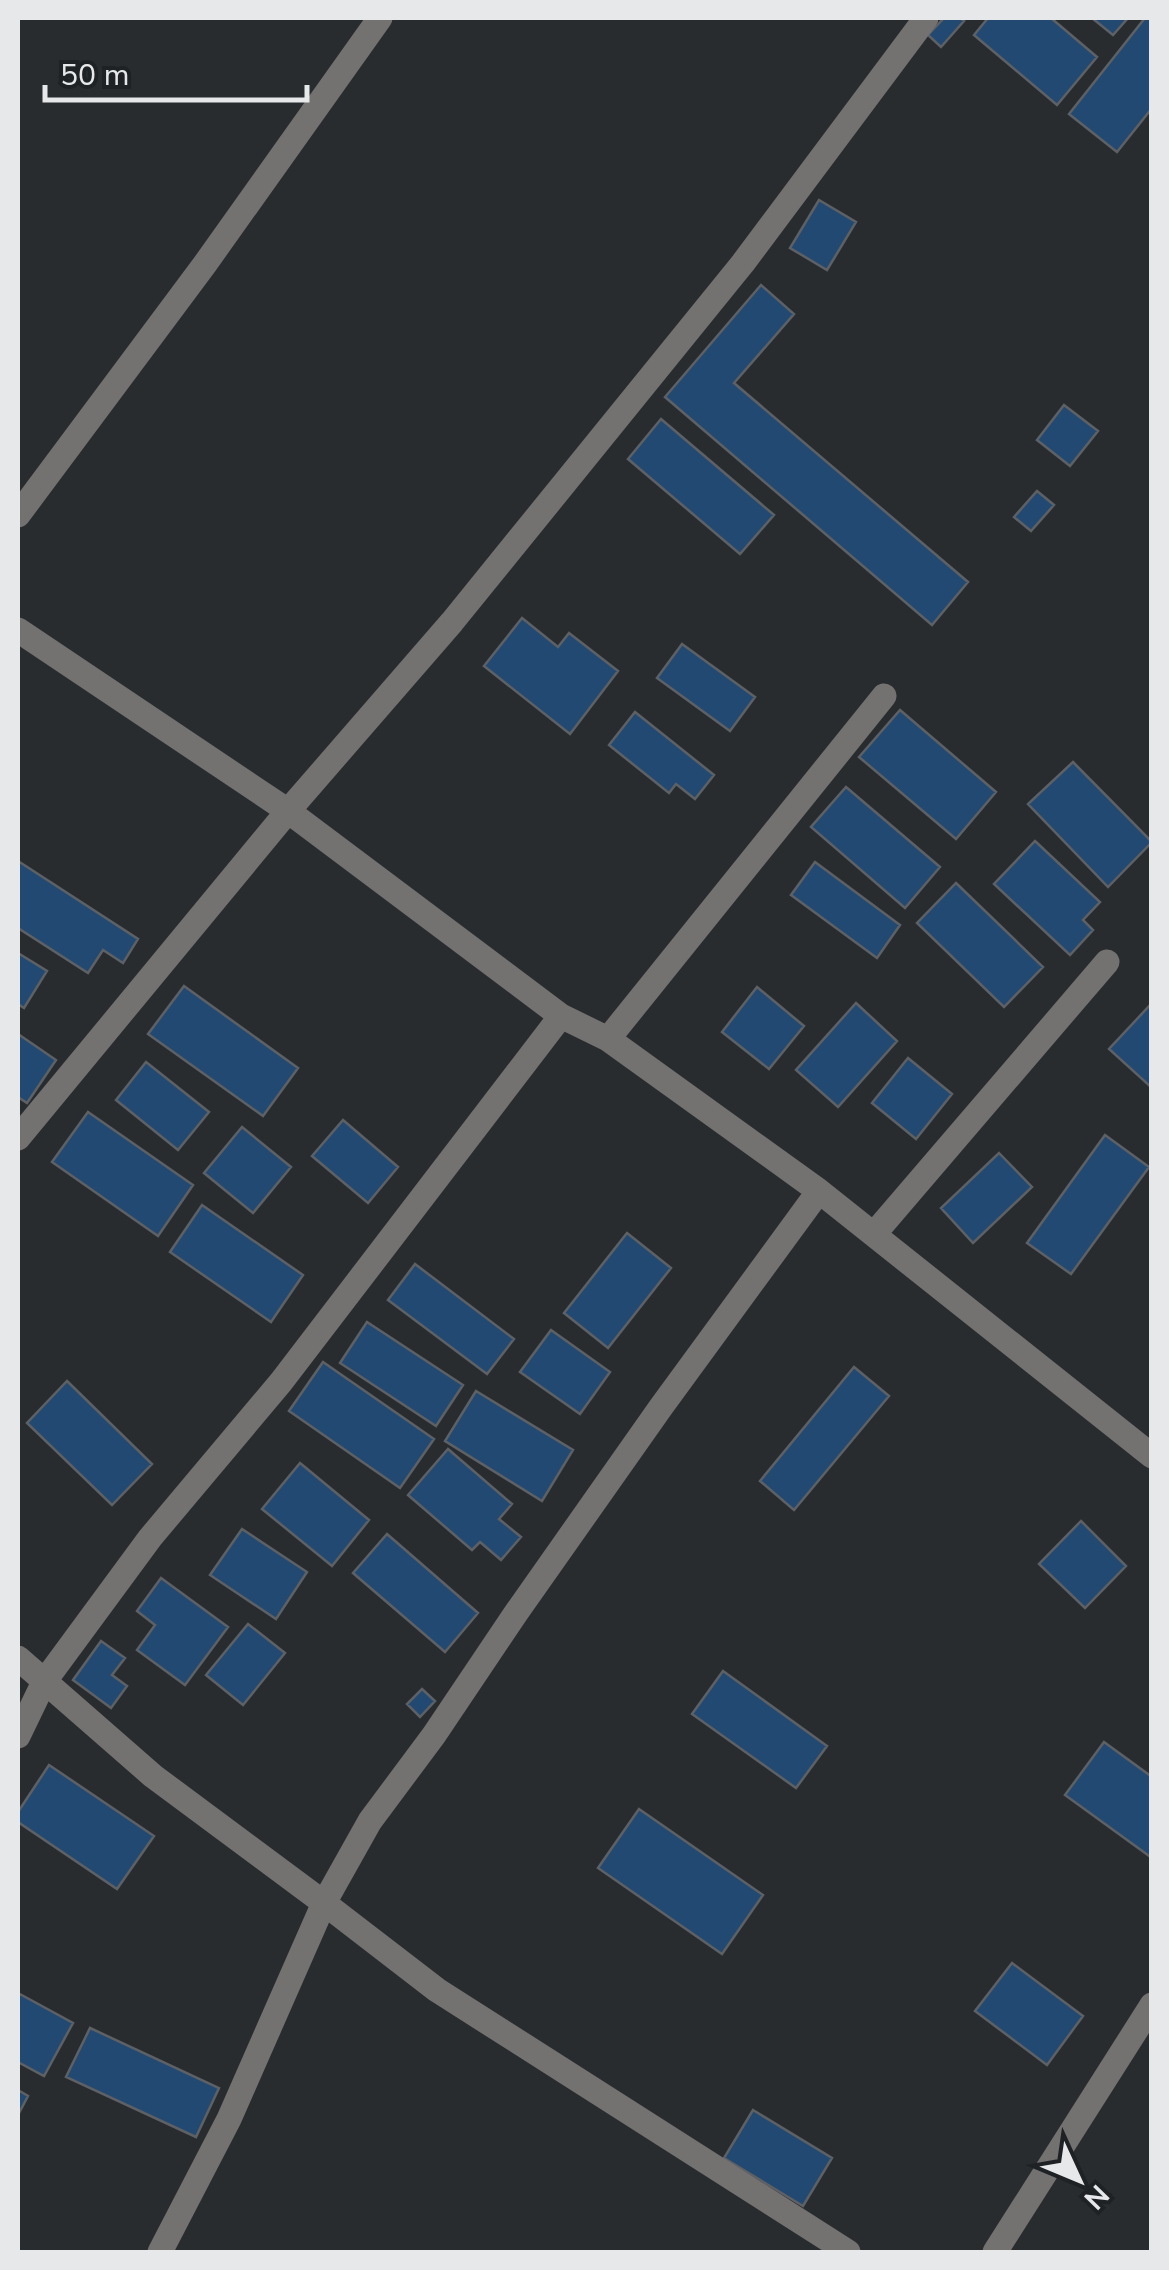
<svg xmlns="http://www.w3.org/2000/svg" width="1169" height="2270" font-family="'Nunito Sans',sans-serif">
<style>
.building{fill:#224971;stroke:#5d6064;stroke-width:2.5}
.lines{fill:none;stroke-linecap:round;stroke-linejoin:round}
.minor{stroke:#747171;stroke-width:25}
</style>
<rect width="100%" height="100%" fill="#292c2f"/>
<path class="building" d="M944,18h16l4,3 -23,26 -13,-12z
M988,18h63l46,39 -40,48 -83,-70z
M1092,18h36l-15,17z
M1145,18h7v90l-35,44 -48,-38z
M819,200l37,22 -29,48 -37,-22z
M761,285l33,29 -60,69 234,199 -36,43 -267,-228z
M1064,405l34,26 -28,35 -33,-26z
M661,419l113,96 -34,39 -112,-95z
M1037,491l17,14 -23,26 -17,-14z
M522,618l36,29 11,-14 49,38 -48,63 -86,-68z
M682,644l73,53 -25,34 -73,-53z
M900,710l96,82 -40,47 -97,-82z
M635,712l79,63 -19,24 -19,-15 -7,9 -60,-48z
M1073,762l79,80 -44,45 -80,-83z
M846,787l94,80 -35,41 -94,-81z
M1035,841l65,61 -17,18 10,10 -23,25 -76,-71z
M18,861l120,78 -15,24 -20,-13 -15,23 -70,-45z
M815,862l85,63 -23,33 -86,-63z
M956,883l87,84 -39,40 -87,-84z
M18,953l29,18 -23,37 -6,-4z
M184,986l114,82 -35,48 -115,-82z
M757,987l47,39 -35,43 -47,-37z
M856,1003l41,38 -59,66 -42,-37z
M1151,1004h1v84l-43,-39z
M18,1034l38,26 -29,43 -9,-6z
M908,1058l44,36 -36,45 -44,-36z
M146,1062l63,50 -31,38 -62,-50z
M88,1112l105,73 -35,51 -106,-74z
M343,1120l55,47 -30,36 -56,-47z
M242,1127l49,40 -38,46 -49,-40z
M1105,1135l44,32 -78,107 -44,-31z
M999,1153l33,34 -59,56 -32,-35z
M202,1205l101,70 -32,47 -101,-70z
M627,1233l44,35 -63,80 -44,-35z
M415,1264l99,75 -27,35 -99,-74z
M367,1322l96,63 -27,41 -96,-63z
M551,1330l59,42 -30,42 -60,-42z
M323,1362l111,77 -34,49 -111,-77z
M854,1367l35,29 -95,114 -34,-29z
M67,1381l85,83 -40,41 -85,-82z
M476,1391l97,59 -31,51 -97,-60z
M448,1449l64,55 -13,15 22,18 -20,23 -21,-18 -8,8 -64,-55z
M300,1463l69,57 -37,46 -70,-57z
M1081,1521l45,45 -41,42 -46,-44z
M242,1529l65,43 -31,47 -66,-44z
M387,1534l91,79 -33,39 -92,-79z
M161,1578l67,49 -43,58 -48,-35 18,-25 -18,-14z
M248,1624l37,29 -42,52 -37,-30z
M101,1641l24,17 -13,17 15,11 -16,22 -38,-28z
M723,1671l104,75 -31,42 -104,-74z
M422,1689l13,12 -15,16 -13,-13z
M1104,1742l48,35v81l-87,-63z
M49,1765l105,71 -37,53 -99,-67v-10z
M639,1809l124,86 -41,59 -124,-86z
M1012,1963l71,53 -36,49 -72,-54z
M18,1993l55,30 -29,53 -26,-14z
M90,2028l129,60 -23,49 -130,-60z
M18,2090l10,6 -10,19z
M753,2110l79,48 -29,48 -79,-48z"/>
<g class="lines">
<path class="minor" d="M18,515l187,-251 175,-246
M18,630l270,181 273,205
M884,696l-276,343 211,152 333,265
M18,1138l270,-327 164,-189 291,-359 183,-245
M874,1234l233,-272
M18,1658l135,118 171,127 113,87 411,262
M18,1736l26,-54 106,-144 131,-156 280,-366 47,23
M160,2252l69,-133 95,-216 46,-82 64,-86 82,-122 145,-206 158,-216
M995,2252l157,-247"/>
</g>
<rect width="1169" height="2270" fill="none" stroke="#e6e8ea" stroke-width="40"/>
<g transform="translate(1079 2180) rotate(134)" stroke="#1f2225" stroke-width="8" paint-order="stroke">
<path d="M0-8L18 38L0 25L-18 38Z" fill="#e6e8ea"/>
<text y="-15" font-size="28" font-weight="bold" text-anchor="middle" fill="#e6e8ea">N</text>
</g>
<path d="M45 85v15h262v-15" fill="none" stroke="#e6e8ea" stroke-width="5"/>
<text x="60" y="85" font-size="30" fill="#e6e8ea" stroke="#1f2225" stroke-width="8" paint-order="stroke">50 m</text>
</svg>
